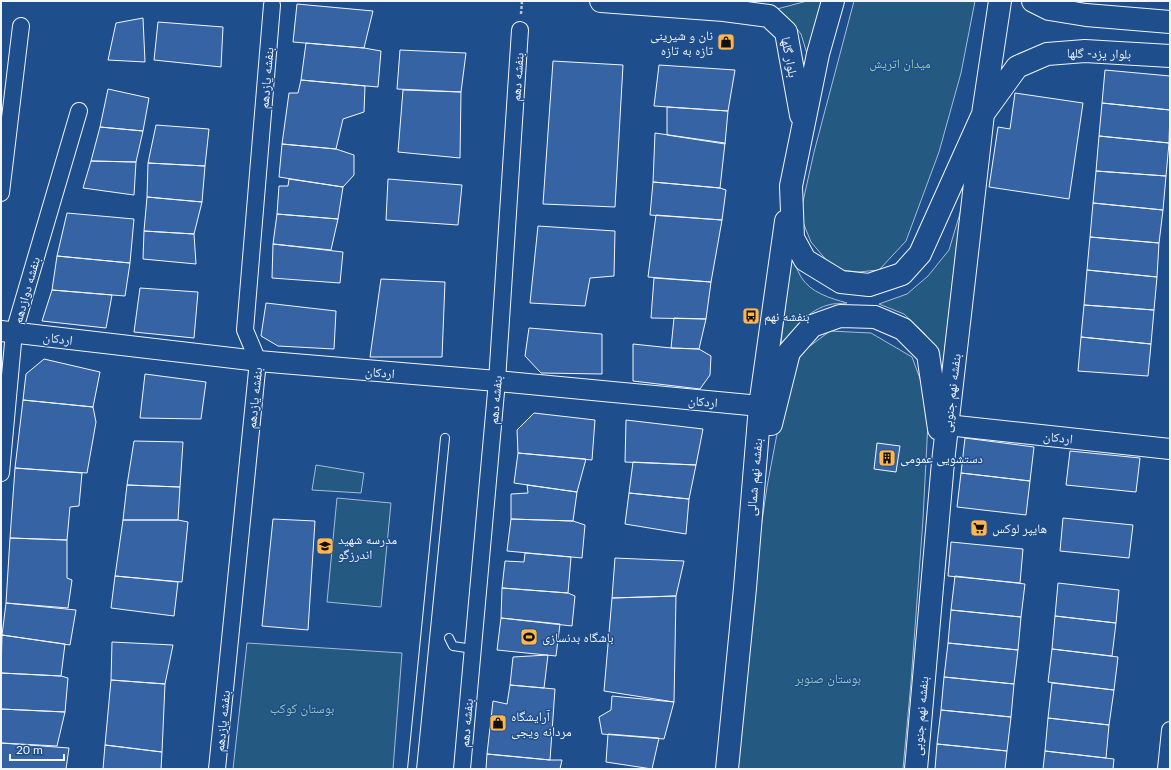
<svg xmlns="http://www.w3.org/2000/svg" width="1171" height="770" font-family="Lato,'Noto Naskh Arabic',sans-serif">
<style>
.green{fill:#245a82;stroke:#a8bbd7}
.building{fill:#3563a3;stroke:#f2f6ff}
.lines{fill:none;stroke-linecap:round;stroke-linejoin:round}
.service-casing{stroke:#f2f6ff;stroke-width:10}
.minor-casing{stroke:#f2f6ff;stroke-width:18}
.tertiary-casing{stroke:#f2f6ff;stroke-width:22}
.secondary-casing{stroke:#f2f6ff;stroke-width:24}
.path{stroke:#b3c4dc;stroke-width:2.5;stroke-dasharray:3 2;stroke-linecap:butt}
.service{stroke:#1f4e8c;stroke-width:8}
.minor{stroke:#1f4e8c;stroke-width:16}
.tertiary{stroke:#1f4e8c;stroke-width:20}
.secondary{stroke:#1f4e8c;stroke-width:22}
.labels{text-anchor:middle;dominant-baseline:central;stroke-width:3;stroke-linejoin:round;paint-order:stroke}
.poi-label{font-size:13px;fill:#f2f6ff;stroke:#1f4e8c;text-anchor:start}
.street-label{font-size:13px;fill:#f2f6ff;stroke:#1f4e8c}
.park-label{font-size:13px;fill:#97c8a6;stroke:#1f4e8c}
</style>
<rect width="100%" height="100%" fill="#1f4e8c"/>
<path class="green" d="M807,1h17l-16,56 -7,-23 -12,-15 -12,-10z
M854,1h121l-14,72 -22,79 -33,89 -27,29 -21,2 -24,-3 -23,-27 -11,-27 14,-63z
M961,210l-19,163 -7,-23 -10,-16 -21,-20 -25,-10 28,-10 21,-18 21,-26z
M791,257c4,6 6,13 10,20 10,16 29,21 46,26 -6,1 -13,0 -19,2 -24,7 -35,27 -48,47z
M830,331l41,2 41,24 17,46 -6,116 -12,163 -8,87h-167l17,-187 14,-95 18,-96 17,-39z
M316,465l48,8 -3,20 -49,-3z
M337,498l54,5 -10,104 -54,-5z
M247,643l155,10 -9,116h-160z"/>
<path class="building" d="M297,4l76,7 -9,37 -71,-6z
M143,18l2,44 -37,-2 8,-37z
M158,22l65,5 -2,40 -67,-7z
M306,43l58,5 17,3 -3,36 -77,-7z
M400,50l66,3 -5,39 -64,-3z
M553,61l70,4 -8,142 -72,-3z
M659,65l76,5 -7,41 -74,-5z
M1105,70l65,6v34l-68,-7z
M301,80l64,6 -1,26 -21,7 -7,30 -54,-5 7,-51h9z
M108,89l41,9 -6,33 -43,-4z
M403,90l58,2 -1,66 -62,-6z
M1015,93l68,10 -14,96 -80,-12 9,-60 12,2z
M1102,103l68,7 -1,33 -70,-7z
M667,107l61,4 -3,33 -58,-9z
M156,125l53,4 -4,37 -57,-3z
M100,127l43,4 -7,31 -45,-1z
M655,133l70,10 -5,45 -67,-6z
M1099,136l70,7 -3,33 -70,-5z
M282,144l54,5 18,6v20l-11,12 -64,-10z
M91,161l45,1 -2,33 -51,-7z
M148,163l57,3 -3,36 -55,-5z
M1096,171l70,5 -3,34 -70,-7z
M289,179l54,8 -5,32 -61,-5 2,-28h9z
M388,179l74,6 -4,40 -72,-5z
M653,182l67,6 6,2 -4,30 -72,-5z
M147,197l55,5 -8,32 -50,-3z
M1093,203l70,7 -4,33 -69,-6z
M67,213l67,6 -4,44 -73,-7z
M277,214l61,5 -7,31 -58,-6z
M656,215l66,5 -11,62 -63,-5z
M538,226l77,5 -1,45 -24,2 -5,28 -55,-3z
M144,231l50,3 2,30 -53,-5z
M1090,237l69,6 -2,34 -70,-7z
M273,244l70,8 -3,31 -68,-5z
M57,256l73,7 -5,33 -73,-6z
M1087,270l70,7 -3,33 -70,-5z
M654,278l57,4 -5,37 -55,-1z
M381,279l64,3 -3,75h-72z
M140,288l58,4 -4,46 -60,-6z
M52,290l60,5 -6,33 -64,-7z
M266,303l70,8 -2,38 -56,-3 -17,-10z
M1084,305l70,5 -3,34 -70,-7z
M674,318l32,1 -7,30 -28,-1z
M529,328l73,6v40l-61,-1 -16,-17z
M1081,337l70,7 -3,32 -70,-5z
M633,344l38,4 28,1 12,7 -1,19 -10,14 -67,-8z
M44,359l56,13 -7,35 -70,-7 3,-26z
M145,374l61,8 -5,37 -61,-1z
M23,400l70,7 3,15 -9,51 -72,-5z
M534,413l61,7 -3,40 -74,-7 -1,-23z
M626,420l77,9 -7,36 -71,-3z
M965,438l69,9 -4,34 -69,-8z
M134,441l49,1 -3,45 -53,-2z
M877,443l23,3 -4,26 -22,-3z
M1070,451l70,7 -4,34 -70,-7z
M518,453l68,6 -9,33 -63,-9z
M633,462l63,3 -7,34 -60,-6z
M15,468l67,5 -3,33 -9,1 -3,33 -57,-2z
M961,473l69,8 -4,34 -69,-8z
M127,485l53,2 -2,33h-55z
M527,485l50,7 -4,29 -62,-2v-25l17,-1z
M629,493l60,6 -3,35 -61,-10z
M1063,518l70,7 -4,33 -69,-7z
M273,519l42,2 -7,109 -46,-4z
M511,519l62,2 12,4 -3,33 -75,-7z
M123,520h55l10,2 -6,60 -67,-6z
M10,538l57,2v38l5,2 -4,28 -62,-5z
M951,542l72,7 -3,34 -72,-7z
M525,553l46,4 -3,36 -66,-5 3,-27 19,1z
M615,558l69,3 -8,35 -64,2z
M115,576l63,6 -4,34 -63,-8z
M955,576l70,8 -4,33 -70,-7z
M1058,583l61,7 -3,33 -61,-7z
M502,588l66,5 7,3 -3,30 -71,-8z
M676,596l-2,106 -70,-11 8,-93z
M6,603l70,7 -6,35 -68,-10z
M951,610l70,7 -3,33 -70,-7z
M1055,616l61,7 -4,33 -60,-7z
M501,618l59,6 -4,32 -59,-6z
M2,635l63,9 -4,32 -60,-3z
M112,642l61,3 -8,39 -54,-4z
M948,643l70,7 -4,34 -70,-7z
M1052,649l66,8 -4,33 -66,-8z
M548,655l-4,33 -34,-3 3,-28z
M1,673l60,3 7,2 -3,34 -64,-3z
M944,677l70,7 -3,33 -70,-7z
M111,680l54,4 -3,68 -57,-7z
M1052,683l62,7 -5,35 -61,-7z
M510,685l45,4 -5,71 -63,-6 6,-53 14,3z
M612,696l62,6 -10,37 -62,-5 -3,-17 12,-7z
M1,709l64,3 -8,34 -56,-3z
M941,710l70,7 -4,34 -70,-7z
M1048,718l61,7 -3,33 -61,-7z
M608,734l51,4 -7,31 -46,-7z
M1,743l68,5 -3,21h-65z
M937,744l70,7 -2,18h-70z
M105,745l57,7 -1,17h-58z
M1045,751l69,8 -1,10h-70z
M487,754l63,6h12l-2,9h-74z"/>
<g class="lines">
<g class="service-casing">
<path id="service" d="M449,638l4,8 20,3
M412,769l33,-331"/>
</g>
<g class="minor-casing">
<path id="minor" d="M1,193l20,-167
M1,473l13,-141 65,-221
M217,769l41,-408 -13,-31 27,-325
M462,769l35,-388 23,-351
M1166,769l4,-39"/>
</g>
<g class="tertiary-casing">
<path id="tertiary" d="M1,331l257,30 239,20 263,25
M947,425l223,24"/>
</g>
<g class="secondary-casing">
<path id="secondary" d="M601,1l123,9 45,6 17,16 15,83
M833,1l-15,53 -27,132 2,52 12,22 36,22 28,3 33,-11 18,-20 63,-140 17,-113
M1033,1l16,8 37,6 84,7
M771,424l18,-72 23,-26 28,-10 35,1 28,12 25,25 11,75
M727,769l18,-181 15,-182 26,-185
M916,769l27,-307 40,-348 34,-47 30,-13 38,-3 85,5"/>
</g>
<path class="path" d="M521,14l1,-13"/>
<use href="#service" class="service"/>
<use href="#minor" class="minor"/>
<use href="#tertiary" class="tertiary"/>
<use href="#secondary" class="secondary"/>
</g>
<defs>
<g id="shop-square" transform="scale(0.9)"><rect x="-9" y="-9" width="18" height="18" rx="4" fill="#ffb74d" stroke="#1f4e8c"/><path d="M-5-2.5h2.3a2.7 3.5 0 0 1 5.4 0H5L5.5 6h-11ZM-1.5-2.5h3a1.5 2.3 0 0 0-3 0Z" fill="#111"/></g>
<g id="bus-square" transform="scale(0.9)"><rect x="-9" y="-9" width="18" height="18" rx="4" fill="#ffb74d" stroke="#1f4e8c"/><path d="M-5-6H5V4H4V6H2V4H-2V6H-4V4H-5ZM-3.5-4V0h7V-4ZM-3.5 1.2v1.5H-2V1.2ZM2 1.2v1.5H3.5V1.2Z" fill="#111"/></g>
<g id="building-square" transform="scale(0.9)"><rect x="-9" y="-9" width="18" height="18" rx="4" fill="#ffb74d" stroke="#1f4e8c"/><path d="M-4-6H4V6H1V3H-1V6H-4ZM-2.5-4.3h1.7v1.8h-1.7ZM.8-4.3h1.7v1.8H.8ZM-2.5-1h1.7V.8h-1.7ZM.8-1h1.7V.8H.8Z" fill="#111"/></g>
<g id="supermarket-square" transform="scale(0.9)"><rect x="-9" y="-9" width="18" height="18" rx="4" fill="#ffb74d" stroke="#1f4e8c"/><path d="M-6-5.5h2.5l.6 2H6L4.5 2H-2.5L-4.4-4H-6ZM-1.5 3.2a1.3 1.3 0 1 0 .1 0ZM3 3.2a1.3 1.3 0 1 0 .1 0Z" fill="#111"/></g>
<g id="school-square" transform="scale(0.9)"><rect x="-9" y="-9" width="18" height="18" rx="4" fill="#ffb74d" stroke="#1f4e8c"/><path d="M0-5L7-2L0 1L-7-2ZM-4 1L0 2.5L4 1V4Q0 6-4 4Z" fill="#111"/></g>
<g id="stadium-square" transform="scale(0.9)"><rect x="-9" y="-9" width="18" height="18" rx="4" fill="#ffb74d" stroke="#1f4e8c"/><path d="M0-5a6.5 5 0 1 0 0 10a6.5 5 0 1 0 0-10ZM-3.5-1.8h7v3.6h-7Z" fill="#111"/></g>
</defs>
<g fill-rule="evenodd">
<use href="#shop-square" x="726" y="42"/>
<use href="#bus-square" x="751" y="316"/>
<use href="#building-square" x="887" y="458"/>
<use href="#supermarket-square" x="979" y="528"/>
<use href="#school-square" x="325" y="546"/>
<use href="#stadium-square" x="529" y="637"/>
<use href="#shop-square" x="498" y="723"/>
</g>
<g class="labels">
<g class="poi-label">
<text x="713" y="35" text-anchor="end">نان و شیرینی<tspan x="713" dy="15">تازه به تازه</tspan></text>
<text x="764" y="316">بنفشه نهم</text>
<text x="900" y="458">دستشویی عمومی</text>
<text x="992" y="528">هایپر لوکس</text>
<text x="338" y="539">مدرسه شهید<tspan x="338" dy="15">اندرزگو</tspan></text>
<text x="542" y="637">باشگاه بدنسازی</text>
<text x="511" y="716">آرایشگاه<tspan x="511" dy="15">مردانه ویجی</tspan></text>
</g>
<g class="street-label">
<text transform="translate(1099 53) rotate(1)">بلوار یزد- گلها</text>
<text transform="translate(790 57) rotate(79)">بلوار گلها</text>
<text transform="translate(517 77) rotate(-86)">بنفشه دهم</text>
<text transform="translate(266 78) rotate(-85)">بنفشه یازدهم</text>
<text transform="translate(26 290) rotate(-74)">بنفشه دوازدهم</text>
<text transform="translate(58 338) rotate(7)">اردکان</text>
<text transform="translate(380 372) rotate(5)">اردکان</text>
<text transform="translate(951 393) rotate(-83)">بنفشه نهم جنوبی</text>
<text transform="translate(254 398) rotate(-84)">بنفشه یازدهم</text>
<text transform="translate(495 400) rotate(-85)">بنفشه دهم</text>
<text transform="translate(703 401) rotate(5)">اردکان</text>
<text transform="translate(1058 437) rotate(6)">اردکان</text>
<text transform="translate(754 477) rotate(-85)">بنفشه نهم شمالی</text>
<text transform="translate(920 716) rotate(-85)">بنفشه نهم جنوبی</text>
<text transform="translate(222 721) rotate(-84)">بنفشه یازدهم</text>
<text transform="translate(466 723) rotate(-85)">بنفشه دهم</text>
</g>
<g class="park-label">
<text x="900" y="63">میدان اتریش</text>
<text x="828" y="678">بوستان صنوبر</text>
<text x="302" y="708">بوستان کوکب</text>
</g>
</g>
<rect width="1171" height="770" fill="none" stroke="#f2f6ff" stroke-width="4"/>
<path d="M10 754v6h54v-6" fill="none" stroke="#f2f6ff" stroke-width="2"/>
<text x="16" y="754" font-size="12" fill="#f2f6ff" stroke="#1f4e8c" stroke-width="3" paint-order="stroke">20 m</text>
</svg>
